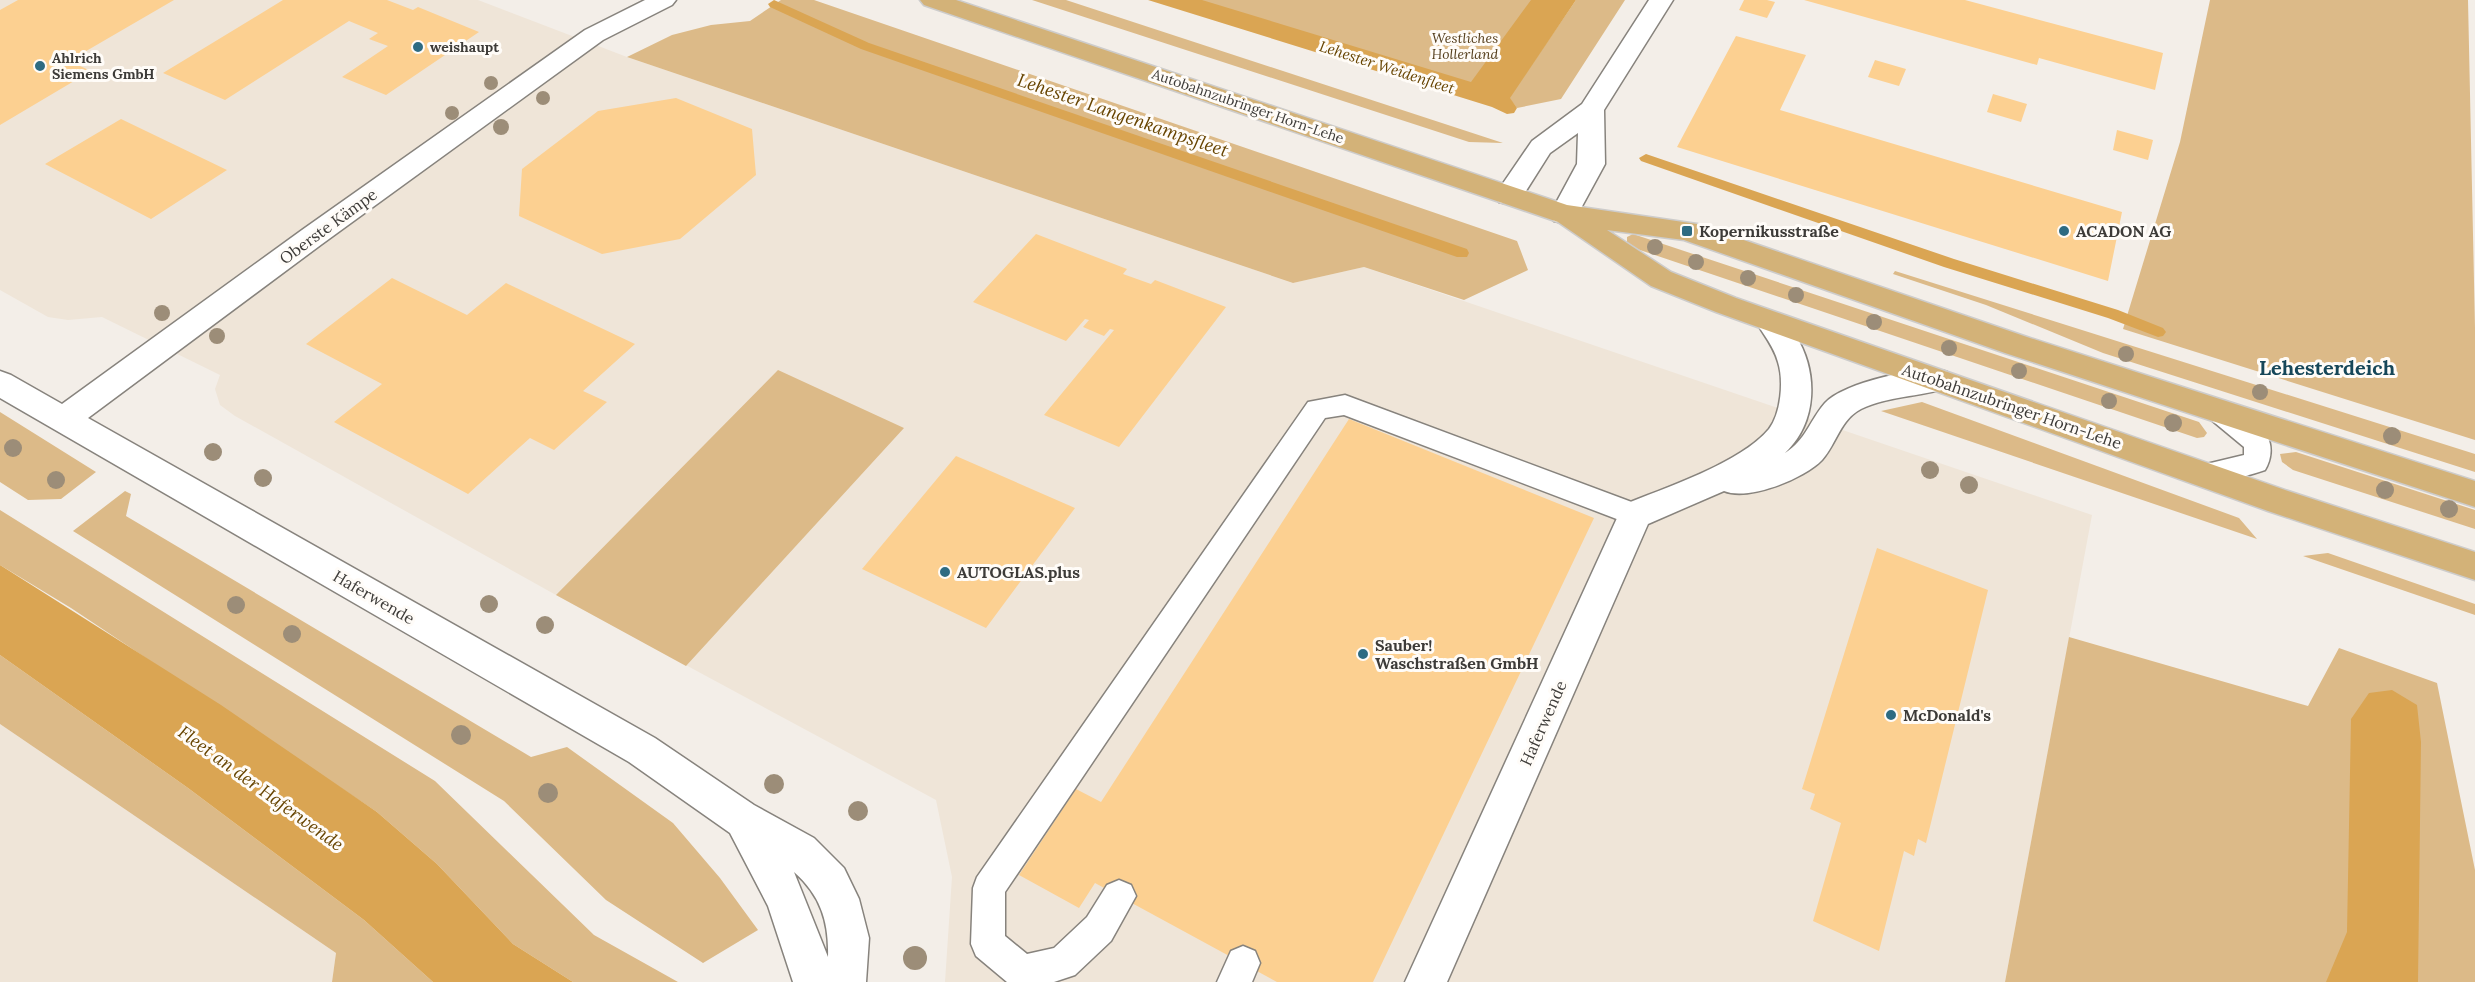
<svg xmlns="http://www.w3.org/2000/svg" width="2475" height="982" font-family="Lora,serif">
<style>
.built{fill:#efe5d8}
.green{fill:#dcba88}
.water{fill:#daa553}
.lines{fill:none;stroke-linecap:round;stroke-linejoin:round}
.stream{fill:#daa553;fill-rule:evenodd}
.building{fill:#fcd091}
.service-casing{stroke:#87837d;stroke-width:3}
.minor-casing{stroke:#87837d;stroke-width:3}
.primary-casing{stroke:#cdcccb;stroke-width:3}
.service{fill:#fff;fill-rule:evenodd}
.minor{fill:#fff;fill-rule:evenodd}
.primary{fill:#d3b278;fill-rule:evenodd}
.tree{fill:#9c8d78}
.poi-dot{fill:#2e6b82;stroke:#fffcf8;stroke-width:2}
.labels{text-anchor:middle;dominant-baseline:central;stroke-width:6;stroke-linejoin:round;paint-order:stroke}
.far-park-label{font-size:14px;font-style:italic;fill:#553e1c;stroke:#fffcf8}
.far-poi-label{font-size:14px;font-weight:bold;fill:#3d3b38;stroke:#fffcf8;text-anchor:start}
.far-street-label{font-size:14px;fill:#3d3b38;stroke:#fffcf8}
.far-water-label{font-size:15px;font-style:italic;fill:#674400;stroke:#fffcf8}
.street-label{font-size:16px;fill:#3d3b38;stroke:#fffcf8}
.poi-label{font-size:16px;font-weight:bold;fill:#3d3b38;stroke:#fffcf8;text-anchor:start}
.water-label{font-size:18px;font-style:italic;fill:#674400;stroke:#fffcf8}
.quarter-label{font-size:20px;font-weight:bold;fill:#164759;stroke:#fffcf8}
</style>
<rect width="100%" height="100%" fill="#f3eee8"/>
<path class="built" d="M0,0h478l149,57 666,226 71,-16 728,248 -87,467h-1060l7,-105 -16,-77 -380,-205 -321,-179 -15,-11 -5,-16 5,-14 -118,-58 -34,3 -20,-3 -48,-27z
M0,724l336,229 -4,29h-332z"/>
<path class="green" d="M781,0h33l703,241 11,29 -64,30 -100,-33 -71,16 -666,-226 45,-22 39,-10 39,-4z
M1032,0h34l437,143 -34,-1z
M1161,0h394l-71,101z
M1576,0h49l-64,99 -44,9 -8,-10z
M2210,0h258l7,328v112l-352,-111 57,-187z
M1633,234l566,188 8,11 -3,4 -7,1 -563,-190 -7,-5v-6z
M1895,271l580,183v18l-372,-119 -117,-48 -93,-31z
M778,370l126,58 -218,238 -130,-71z
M1922,402l317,116 18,21 -376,-128z
M0,412l96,60 -35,27 -33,1 -28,-18z
M2296,452l179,58v19l-182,-59 -11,-8 -2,-8z
M125,491l6,3 -5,22 405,241 36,-10 106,76 47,55 38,52 -55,33 -97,-63 -102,-99 -431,-270z
M0,510l435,271 159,154 84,47h-105l-60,-38 -76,-80 -60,-52 -306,-204 -71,-43z
M2328,553l147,51v11l-172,-59z
M2069,637l239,69 31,-58 98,35 38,187v112h-470z
M0,655l188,133 176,132 69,62h-101l4,-29 -336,-229z"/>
<path class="water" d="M1148,0h54l269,82 60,-82h45l-66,98 7,10 -3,5 -7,1 -15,-7z
M0,565l221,140 156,107 60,52 76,80 60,38h-140l-69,-62 -176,-132 -188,-133z
M2392,690l25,15 4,37 -3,240h-92l21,-50 4,-213 18,-26z"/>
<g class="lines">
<path class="stream" d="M774,0l95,43 598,206 2,4 -2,4h-10l-596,-208 -91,-42 -2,-3z
M1646,154l308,105 164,51 45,18 3,4 -3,4 -5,1 -50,-19 -164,-51 -303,-106 -2,-3z"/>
</g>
<path class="building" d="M18,0h156l-105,61 22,10 -91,54v-115z
M283,0h104l26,10 5,-3 61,25 -93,63 -44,-18 46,-31 -19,-7 9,-6 -29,-12 -124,79 -62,-27z
M1744,0h23l8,2 -8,16 -28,-8z
M1804,0h161l198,53 -8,37 -116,-32 -2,7z
M1736,36l70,19 -26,55 342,102 -14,69 -431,-134z
M1875,60l31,9 -7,17 -31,-9z
M1993,94l34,10 -6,18 -34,-10z
M676,98l76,31 4,46 -76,64 -78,15 -83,-38 3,-47 76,-58z
M121,119l106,51 -76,49 -106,-55z
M2117,130l36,10 -5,20 -35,-10z
M1036,234l91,35 -4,5 28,10 4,-4 71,27 -107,140 -75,-32 70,-85 -4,-1 -6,7 -21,-9 6,-7 -4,-1 -19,22 -93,-39z
M392,278l75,37 39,-32 129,61 -52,47 24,11 -53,48 -24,-12 -62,56 -134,-72 48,-38 -76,-40z
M1349,419l245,99 -221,464h-96l-182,-99 -16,25 -60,-33 57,-86 25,13z
M956,456l119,52 -89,120 -124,-59z
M1877,548l111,42 -62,253 -8,-4 -4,17 -10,-5 -25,100 -66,-30 28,-98 -31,-14 5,-15 -13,-5z"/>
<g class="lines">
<g class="service-casing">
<path id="service" d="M1345,395l300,112 4,8 -4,8 -10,3 -291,-111 -19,3 -320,474v44l22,18 27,-6 33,-31 20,-32 12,-5 12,5 5,11 -25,45 -36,34 -21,7h-47l-31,-26 -5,-12 2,-56 4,-11 331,-475z
M2218,401l9,3 40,32c6,11 4,24 -2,34 -18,6 -54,17 -71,11l-4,-7 4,-7 50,-12v-8l-35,-29 -4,-7 4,-7z
M1243,946l12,5 5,12 -8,19h-35l14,-31z"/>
</g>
<g class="minor-casing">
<path id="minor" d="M645,0h31l-4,5 -69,35 -281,204 -234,174 567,320 99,67 60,33 30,30 15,31 10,39 -3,44h-73l-25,-76 -38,-73 -101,-71 -629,-364v-27l11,4 51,29 240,-174 283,-200zM794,872c27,24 35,50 34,85z
M1649,0h24l-69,110 1,54 -31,57 -10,2 -10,-2 -4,-7 27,-50 1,-31 -28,20 -31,49 -10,2 -10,-2 -4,-7 37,-54 50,-37z
M1771,311c13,4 18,13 25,25 22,36 22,86 -11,117 21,-13 25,-33 40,-50 17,-20 98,-39 122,-31l4,8 -4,8c-28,9 -59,8 -86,21 -21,11 -24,34 -39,51 -18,19 -74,41 -98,31l-76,33 -201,458h-42l218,-477c41,-17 118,-42 146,-76 12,-16 15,-48 9,-67 -4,-15 -14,-27 -22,-40l4,-8z"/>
</g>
<g class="primary-casing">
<path id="primary" d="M920,0h36l611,205 130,19 330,113 448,144v26l-470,-154 -321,-113 -77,-10 64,42 65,26 552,193 187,61v28l-207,-69 -552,-199 -65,-26 -93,-64 -634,-217z"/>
</g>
<use href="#service" class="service"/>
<use href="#minor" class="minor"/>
<use href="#primary" class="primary"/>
</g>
<g class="tree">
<circle cx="491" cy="83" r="7"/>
<circle cx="543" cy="98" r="7"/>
<circle cx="452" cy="113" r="7"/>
<circle cx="501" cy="127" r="8"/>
<circle cx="1655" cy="247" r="8"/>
<circle cx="1696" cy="262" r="8"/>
<circle cx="1748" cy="278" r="8"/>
<circle cx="1796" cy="295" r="8"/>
<circle cx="162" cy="313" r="8"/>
<circle cx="1874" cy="322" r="8"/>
<circle cx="217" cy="336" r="8"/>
<circle cx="1949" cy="348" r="8"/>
<circle cx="2126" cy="354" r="8"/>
<circle cx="2019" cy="371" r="8"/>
<circle cx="2260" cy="392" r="8"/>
<circle cx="2109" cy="401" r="8"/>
<circle cx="2173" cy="423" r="9"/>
<circle cx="2392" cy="436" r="9"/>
<circle cx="13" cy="448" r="9"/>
<circle cx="213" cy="452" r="9"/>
<circle cx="1930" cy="470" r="9"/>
<circle cx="263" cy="478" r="9"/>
<circle cx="56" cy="480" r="9"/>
<circle cx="1969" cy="485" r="9"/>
<circle cx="2385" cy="490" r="9"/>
<circle cx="2449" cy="509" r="9"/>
<circle cx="489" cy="604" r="9"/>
<circle cx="236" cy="605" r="9"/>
<circle cx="545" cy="625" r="9"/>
<circle cx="292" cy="634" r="9"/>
<circle cx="461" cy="735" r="10"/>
<circle cx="774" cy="784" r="10"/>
<circle cx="548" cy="793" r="10"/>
<circle cx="858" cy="811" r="10"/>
<circle cx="915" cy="958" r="12"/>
</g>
<g class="poi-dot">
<circle cx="418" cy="47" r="6"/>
<circle cx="40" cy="66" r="6"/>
<rect x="1681" y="225" width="12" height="12" rx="3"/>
<circle cx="2064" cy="231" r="6"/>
<circle cx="945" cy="572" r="6"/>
<circle cx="1363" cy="654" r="6"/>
<circle cx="1891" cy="715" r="6"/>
</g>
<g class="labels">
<g class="far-park-label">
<text x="1465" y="38">Westliches<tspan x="1465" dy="16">Hollerland</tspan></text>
</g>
<g class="far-poi-label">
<text x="430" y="47">weishaupt</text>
<text x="52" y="58">Ahlrich<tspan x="52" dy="16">Siemens GmbH</tspan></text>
</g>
<g class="far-street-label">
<text transform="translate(1248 106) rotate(19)">Autobahnzubringer Horn-Lehe</text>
</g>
<g class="far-water-label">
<text transform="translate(1387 67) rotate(18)">Lehester Weidenfleet</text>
</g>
<g class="street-label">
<text transform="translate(328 226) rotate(-36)">Oberste Kämpe</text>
<text transform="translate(2012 406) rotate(19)">Autobahnzubringer Horn-Lehe</text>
<text transform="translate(374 597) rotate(30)">Haferwende</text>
<text transform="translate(1543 723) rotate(-66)">Haferwende</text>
</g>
<g class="poi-label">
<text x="1699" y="231">Kopernikusstraße</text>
<text x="2076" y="231">ACADON AG</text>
<text x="957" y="572">AUTOGLAS.plus</text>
<text x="1375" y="645">Sauber!<tspan x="1375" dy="18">Waschstraßen GmbH</tspan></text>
<text x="1903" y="715">McDonald's</text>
</g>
<g class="water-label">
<text transform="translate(1123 115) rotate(19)">Lehester Langenkampsfleet</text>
<text transform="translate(261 788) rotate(36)">Fleet an der Haferwende</text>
</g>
<g class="quarter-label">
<text x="2327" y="367">Lehesterdeich</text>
</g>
</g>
</svg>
